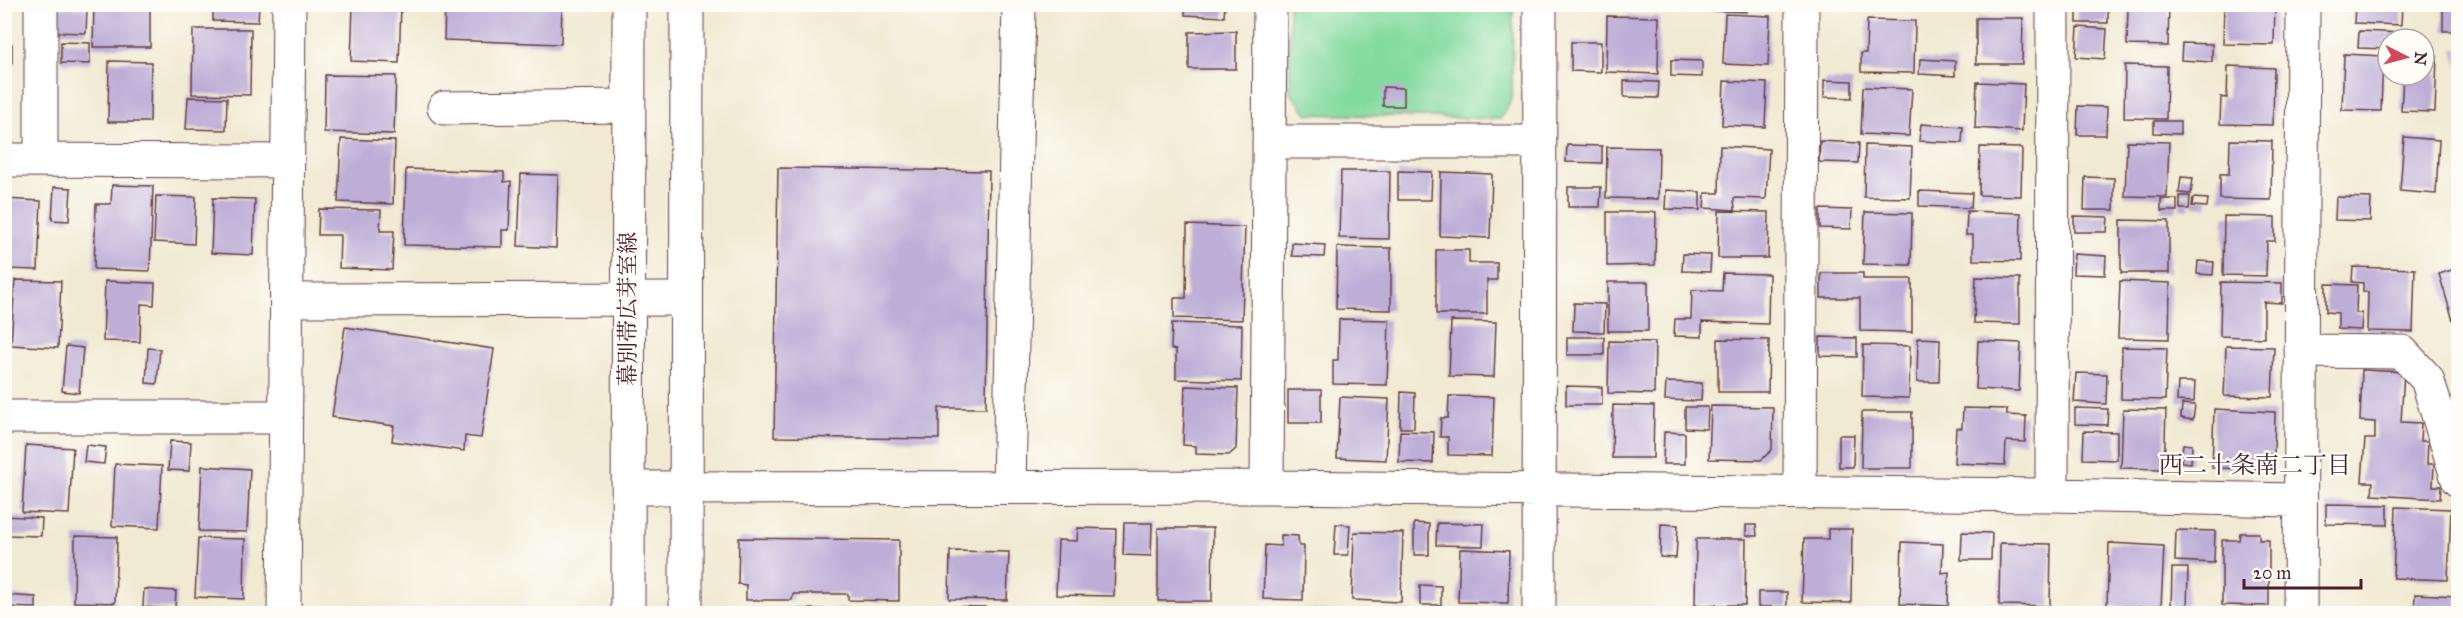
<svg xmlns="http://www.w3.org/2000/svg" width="2463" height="618" font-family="'IM FELL Great Primer','Noto Serif JP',serif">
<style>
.green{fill:#83da9e;stroke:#667c64;stroke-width:1.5}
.building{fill:#bdadd7}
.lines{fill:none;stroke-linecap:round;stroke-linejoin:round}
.minor-casing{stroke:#633d44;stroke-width:35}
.major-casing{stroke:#633d44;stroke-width:35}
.minor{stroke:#fff;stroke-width:33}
.major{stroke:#fff;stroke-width:33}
.labels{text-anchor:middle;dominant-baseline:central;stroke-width:5;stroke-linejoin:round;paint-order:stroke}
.street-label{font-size:22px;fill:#4a1f2b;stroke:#fdfcf7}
.neighbourhood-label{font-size:24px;fill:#4a1f2b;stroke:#fdfcf7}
</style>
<rect width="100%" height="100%" fill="#fdfcf7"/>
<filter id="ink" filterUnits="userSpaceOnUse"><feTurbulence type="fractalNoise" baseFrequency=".0167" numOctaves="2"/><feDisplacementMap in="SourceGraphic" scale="12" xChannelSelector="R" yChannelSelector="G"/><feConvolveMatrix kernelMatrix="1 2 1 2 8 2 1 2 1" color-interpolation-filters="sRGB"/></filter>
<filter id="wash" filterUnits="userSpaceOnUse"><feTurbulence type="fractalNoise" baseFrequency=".008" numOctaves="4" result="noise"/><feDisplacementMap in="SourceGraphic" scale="24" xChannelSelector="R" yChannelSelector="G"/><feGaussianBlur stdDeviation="1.35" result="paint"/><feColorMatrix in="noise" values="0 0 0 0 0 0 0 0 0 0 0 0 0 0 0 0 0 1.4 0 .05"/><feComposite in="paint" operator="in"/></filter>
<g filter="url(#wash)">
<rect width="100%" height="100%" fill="#f1e9d1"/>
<path class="green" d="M1289,5h224l-1,93 -12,21 -192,-5 -18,-22z"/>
<g id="blocks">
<path class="building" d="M94,4h56v43h-57z
M213,4h46l-1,18 -45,-1z
M445,4h117l-1,40 -117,-4z
M1185,4h40l-1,13 -39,-2z
M1699,4h49l-1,8 -48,-2z
M1881,4h32v4l-32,-2z
M2077,4h31v19h-31z
M2224,4h51l-1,41 -51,-1z
M2355,4h47l-1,21 -47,-2z
M2443,4h15v27h-15z
M353,5l48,1 -2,57 -48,-2z
M2128,5h41l-1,41 -41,-1z
M55,7l32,1 -1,25 -31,-1z
M1725,14l45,2 -2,50 -45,-2z
M1607,16l52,1 -1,57 -52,-2z
M1976,18h47l-1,46h-46z
M1867,20l48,1 -1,52 -53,-1v-19h5z
M2078,27l29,2 -2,30 -29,-2z
M193,29h58l-1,66 -58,-1z
M1236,31v38h-47v-37z
M2359,31l44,2v6h-15v10l-30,-1z
M61,42l29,1v21l-29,-1z
M1571,42h30v30l-30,-1z
M4,43l8,1v19h-8z
M2182,43l30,1v18l-31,-2z
M2458,49v18l-5,-17z
M2344,54l39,2 -2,55 -39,-1z
M2424,56h13l-2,56 -34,-1 2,-36h21z
M1920,59l35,2v15l-36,-2z
M1671,60l31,1v16l-31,-1z
M109,61l42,1 -1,60h-42z
M2125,65l42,1 -1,53 -42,-1z
M2228,66l46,2 -1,57 -53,-1 1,-27 6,1z
M325,75l71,1 -2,58 -70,-2z
M1824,80l28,1v17l-28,-1z
M1624,81l35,1 -1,16 -34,-1z
M1724,81l43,2 -2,44 -43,-2z
M1977,82l47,2 -2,47 -47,-3z
M1383,87l21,1v18h-21z
M1863,87l49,2 -3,47 -48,-2z
M188,97l39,1 -1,32 -40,-1z
M2078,106l29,1 -1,28h-29z
M2154,121h26v13l-26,-1z
M1921,124l42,3 -1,16 -43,-2z
M2404,137l35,3 -3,54 -36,-3z
M341,139l54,2 -2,63 -55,-2z
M2230,140l42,1 -1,59 -51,-1v-25h9z
M1820,141l39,2 -1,20 -39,-1z
M2127,141l42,1 -2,55 -42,-1z
M1567,145l35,1v17l-36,-1z
M1865,145l47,2 -2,51 -46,-1z
M1720,146l49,3 -3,50 -32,-1 1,12 -31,-2 1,-15h14z
M1607,147l52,1 -1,51 -52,-1z
M1980,147l42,1 -1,48 -42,-1z
M778,168l211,3 -3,237h-47v31l-165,-2z
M406,169l98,3v10l7,-1 -2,49h-7v17l-98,-2z
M1341,171h49l-1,68 -50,-1z
M1398,171l34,1 -1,28h-33z
M1441,172l51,2 -2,64 -50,-2z
M521,174l37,1 -2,73 -38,-2z
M2085,177l29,1v32h-30z
M2181,177l12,1 -2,16 -12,-1z
M112,185l41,1 -3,85 -56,-2 2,-65h15z
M54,187l17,1 -2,33 -17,-1z
M1568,187h33l-1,20h-32z
M1666,190l34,2v18l-35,-1z
M1919,191l53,2 -1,15 -52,-2z
M156,196l40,1 -2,47 -40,-2z
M2180,196h10l-1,13h-9z
M2336,197l35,1 -1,23 -35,-1z
M213,198l42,1 -2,56 -42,-2z
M2193,198l15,1 -1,8 -15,-1z
M4,199l37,2 -3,69 -34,-1z
M2161,199h16v12h-16z
M319,209l62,1 -1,21h14l-2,39 -53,-2 1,-33h-22z
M1820,209l32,1 -1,19 -31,-1z
M1719,211l50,1 -1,46h-50z
M1967,211l54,2 -1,48 -47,-1v-25h-7z
M1607,212h49l-1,53 -48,1z
M1865,212l47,1 -1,52 -48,-1z
M2074,216l34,1 -1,15h-33z
M2224,216l51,1v24h-8l-1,35 -43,-1z
M2121,220l48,1v52h-48z
M1187,225l58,2 -3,93 -68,-2v-20h12z
M1292,243l33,2 -1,12 -32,-1z
M1337,247l54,1v62l-55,-1z
M1436,250h33v13h28v17h-10v34h-51z
M1683,254l28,1 -1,17 -28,-1z
M2074,254l32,2 -1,19 -32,-1z
M2198,261l16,1 -1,13 -16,-1z
M2353,267l62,2 -2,63 -46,-1 1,-39h-5v-9l-11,-1z
M2458,268v69l-19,-63z
M1723,273l46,1 -1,50 -66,-2v15l-28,-1 1,-17h16l1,-29 30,1z
M1821,273h42v6h49v53l-52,-1v-33h-39z
M1976,277l44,1v46l-46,-1z
M15,280l46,1 -3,67 -47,-3z
M105,281l50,2 -1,22 -13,-1 -1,38 -37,-1z
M2120,281l50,2 -1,56 -51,-1z
M1608,282h40v49h-40z
M2221,282l61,1v20l-18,-1v36l-44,-2z
M2326,284l31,1 -1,28h6l-1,17 -23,-1v-16l-12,-1z
M1574,303l31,1 -1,28 -31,-1z
M1339,319l50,1 -2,65 -54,-1v-24h5z
M1451,321l45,1 -2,55 -45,-1z
M1172,323l70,2 -1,56 -65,-2v-29l-5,-1z
M345,327l149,22 -13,89 -16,-2 -1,15 -72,-10 2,-15 -62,-9z
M1567,337h37v18h-37z
M1820,337l37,1v19l-37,-1z
M1918,338l22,1 -1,43h-22z
M1718,339l51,1 -1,52h-50z
M1609,341l46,1 -1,52 -46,-1z
M1978,341l43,2 -2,48 -43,-2z
M1863,345l47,1 -1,52 -47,-1z
M66,346l17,2 -4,45 -17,-2z
M2226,346l48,1 -2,50 -48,-1z
M2122,347l45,1 -2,52 -44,-1z
M148,348l12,1 -3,35 -11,-1z
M2362,370l42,2 -3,50 20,1 -1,18h8l-1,23h7l-1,22h8l-1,13 -68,-4 1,-13h-11l3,-43h10v-17l-15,-1z
M2076,373l31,1 -1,30 -32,-2z
M1666,382l36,1 -1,18 -36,-1z
M2178,382h17l-1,20 -17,-1z
M1185,386l53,2 -2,61 -7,6 -33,-1v-8l-13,-1z
M1566,386l36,1v18h-36z
M1288,390h33v33h-33z
M1401,392l14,1 -1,35h-14z
M1449,396l45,1 -2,59 -44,-1v-18h-8l1,-19h7z
M1340,397l49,2 -3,61 -49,-2z
M2182,404l13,1 -2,15 -12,-2z
M1613,405l41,1 -1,52h-41z
M1711,406l62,1 -1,43 -11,10 -52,-1z
M1685,407h23l-1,22 -22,-1z
M1963,408l44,1v6l19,1 -1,26 -19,-1 -1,24 -51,-2 2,-35h6z
M2075,408l33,1 -1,16 -32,-1z
M2123,409l43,1 -2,59 -43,-1z
M2214,409l61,3 -1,42h-12v15l-50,-1z
M1862,412h50v56h-51z
M1400,431l34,1 -1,31 -34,-1z
M2084,431l33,1v28l-34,-1z
M1664,432l21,1v31h-22z
M1839,435h15l-1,32h-14z
M170,441l21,1 -2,29 -21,-1z
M2183,444l9,1 -1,18 -10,-1z
M26,445l47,3 -4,66 -47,-2z
M86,445l20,2 -2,17 -20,-2z
M115,464l47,2 -3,62 -47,-2z
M202,466l48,3 -3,63 -48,-1z
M2326,504l62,1v20l-62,-1z
M2396,507l55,2 -3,71 -55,-2z
M4,516l38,2 -1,18 -37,-1z
M1124,523h28l-1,33 -28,-1z
M1414,523l15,1v31h-15z
M1437,523l47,1 -1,22 -47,-1z
M1336,524l14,1 -2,30h-14z
M1661,524l17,1 -2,33 -16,-1z
M1746,525h10l1,11h-11z
M1078,528l38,1 -2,67 -58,-1 2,-55 19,1z
M1158,528h55l-1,73h-54z
M1828,529h24l-1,74 -49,-1 2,-63h24z
M2176,530l39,1 -1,32 -39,-2z
M1354,532l49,1 -2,69 -49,-2z
M1962,532l30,1 -1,27h-30z
M2240,533h19v7h10v66l-47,-1v-65h17z
M1281,535l17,1 1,10h5l-1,54 -40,-1 2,-54 16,1z
M75,536l42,1 -2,66 -41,-1z
M198,538l47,1 -1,60 -49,-2z
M739,538l160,2v61l-51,-1v-6h-55l-1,6h-46v-15l-8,-1z
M1696,539h50l-1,66h-50z
M1902,542l41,2 -1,29 7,-1 -1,34 -48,-2z
M2000,543l51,1 -1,62 -51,-1z
M2109,543l55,3 -3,62 -54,-2z
M1460,549l49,2 -1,52 -50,-1z
M950,551l59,1 -2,48 -58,-1z
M2172,568h16l-1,43h-16z
M1420,585l21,1v19h-21z
M144,589l32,2 -1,18 -32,-2z
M1758,592h29v15h-29z
M2415,594l43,2v18h-44z
M4,595l32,2v11l-32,-1z
M935,606l50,1 -1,7h-49z
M747,608l111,2v4h-111z
M1462,608l44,2v4h-44z
M1142,609l55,1v4h-55z
M1285,610l41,1v3h-41z
M1359,610l52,1v3h-52z"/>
</g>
</g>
<g filter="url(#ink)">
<use href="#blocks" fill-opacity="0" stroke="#633d44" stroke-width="1.5"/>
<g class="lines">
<g class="minor-casing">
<path id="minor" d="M41,4v156
M444,108l184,-2
M1269,142h270
M4,160l284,1
M288,300l397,-1
M2301,351l101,1 25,27 31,101
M4,417h281
M1009,486l10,-482
M1267,487l3,-483
M629,488l638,-1 785,8 248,5
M1800,493l2,-489
M2052,495l1,-491
M284,614l5,-610
M1539,614l1,-610
M2300,614l3,-610"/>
</g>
<g class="major-casing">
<path id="major" d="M628,614l1,-610
M686,614l1,-610"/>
</g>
<use href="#minor" class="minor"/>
<use href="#major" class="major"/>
</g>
</g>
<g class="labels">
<g class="street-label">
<text transform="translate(627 309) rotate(-90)">幕別帯広芽室線</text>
</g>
<g class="neighbourhood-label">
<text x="2255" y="465">西二十条南二丁目</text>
</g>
</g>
<rect width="2463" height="618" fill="none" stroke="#fdfcf7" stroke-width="24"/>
<g transform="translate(2406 57) rotate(96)"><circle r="28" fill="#fdfcf7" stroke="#b5a4a5" stroke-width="1.5"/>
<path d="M0-4.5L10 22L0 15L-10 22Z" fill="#d1495b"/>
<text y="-9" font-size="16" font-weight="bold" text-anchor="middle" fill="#4a1f2b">N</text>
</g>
<path d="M2244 579v9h117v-9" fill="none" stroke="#4a1f2b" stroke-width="3"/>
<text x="2253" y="579" font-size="18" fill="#4a1f2b" stroke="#fdfcf7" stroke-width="4.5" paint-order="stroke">20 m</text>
</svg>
